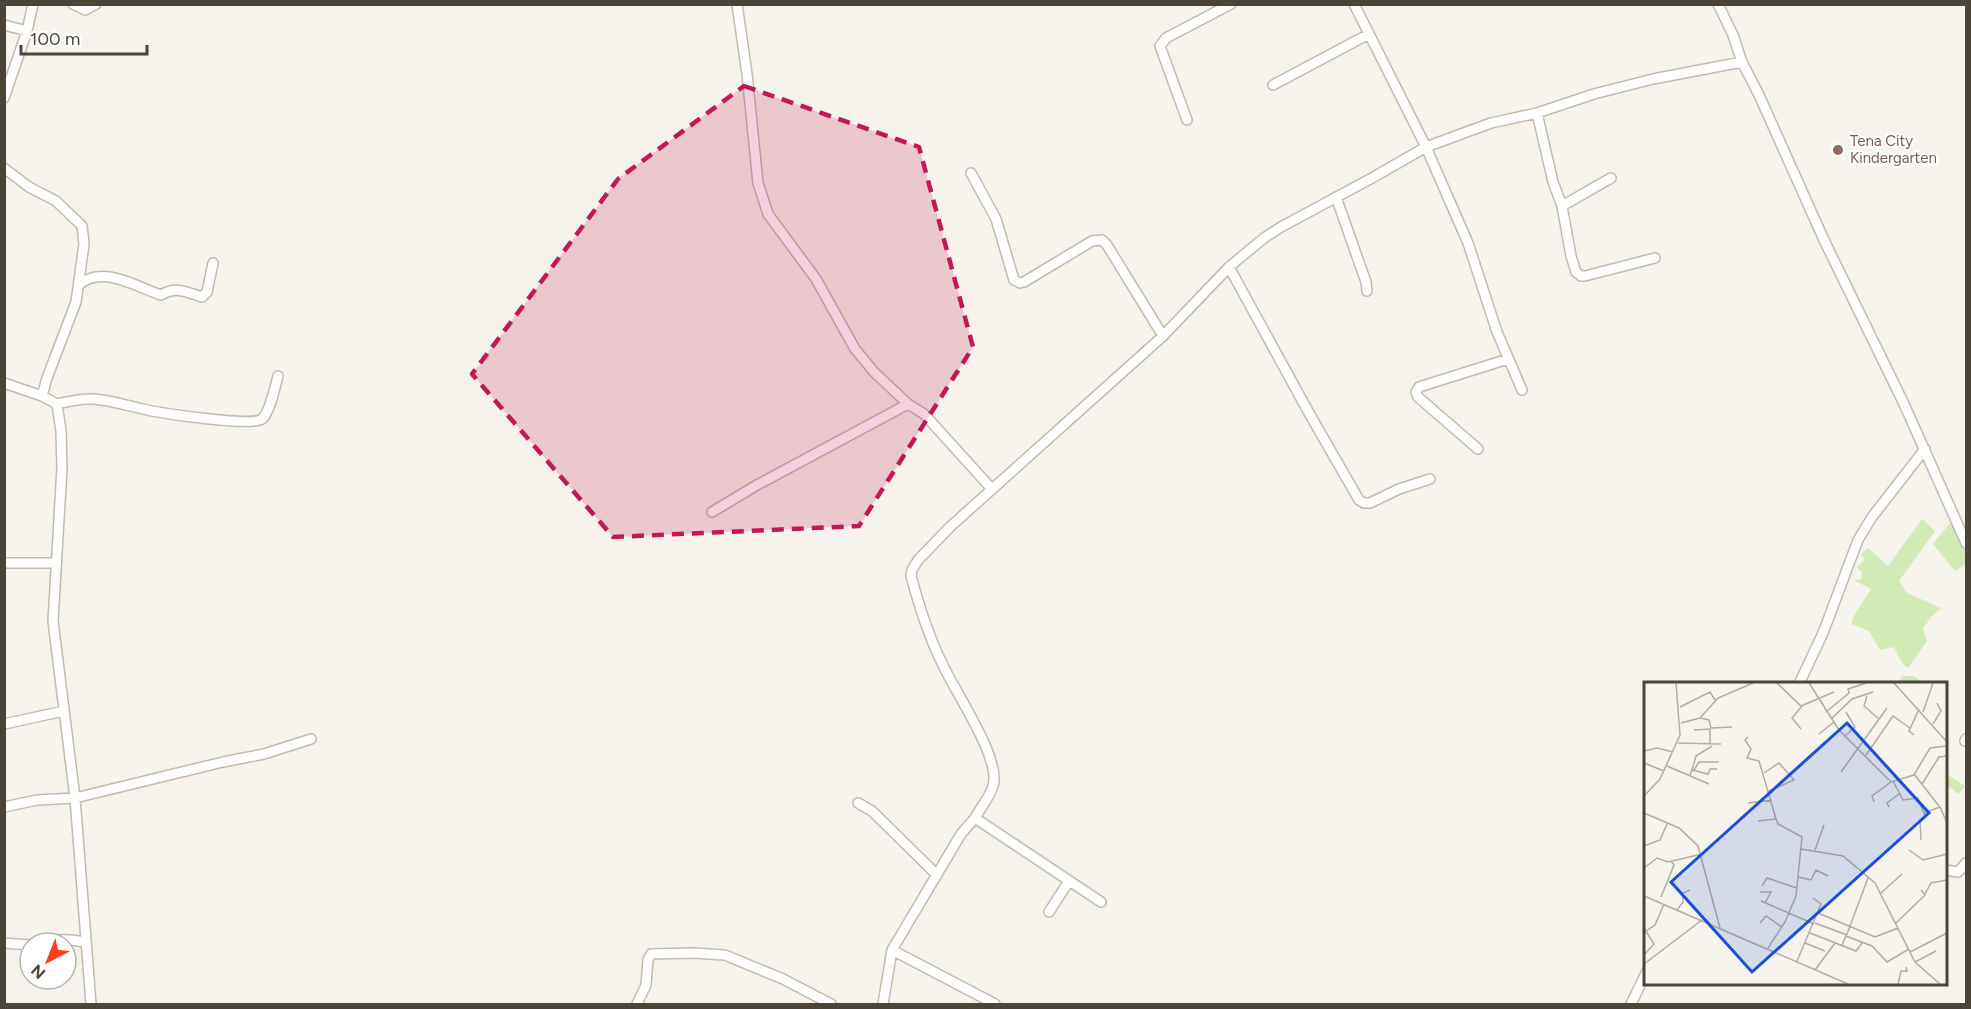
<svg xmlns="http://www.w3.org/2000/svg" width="1971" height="1009" font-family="Figtree,sans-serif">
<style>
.grass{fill:#d2eab5}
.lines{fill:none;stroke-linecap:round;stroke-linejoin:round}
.minor-casing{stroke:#c2bbae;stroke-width:12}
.minor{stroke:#fff;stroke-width:9}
.marked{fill:#c2185b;fill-opacity:0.2;stroke:#c2185b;stroke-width:4.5;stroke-dasharray:12 8;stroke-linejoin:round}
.education-dot{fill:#8d6e63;stroke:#fff;stroke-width:2}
.labels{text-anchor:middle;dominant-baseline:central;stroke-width:5;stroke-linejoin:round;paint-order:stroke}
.education-label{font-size:15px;fill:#785e54;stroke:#fff;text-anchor:start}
.inset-road{fill:none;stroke:#b2ada4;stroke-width:1.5}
.view{fill:#1d4ed8;fill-opacity:0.15;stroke:#1d4ed8;stroke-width:3}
.inset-edge{fill:none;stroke:#4b4439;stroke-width:3}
</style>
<rect width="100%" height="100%" fill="#f6f3ec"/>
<path class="grass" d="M1954,518l12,30v16l-11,7 -22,-27z
M1922,519l13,12 -36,50 8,12 34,15 -10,9 -8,12 4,12 -19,27 -6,-5 -8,-16 -14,3 -11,-19 -18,-7 4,-10 16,-25 -19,-10 9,1 1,-7 -5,-6 8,-8 -4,-5 7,-6 20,18z
M1902,676h12l9,7h-25z
M1946,774l19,12 -6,8 -13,-9z"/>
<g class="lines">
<g class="minor-casing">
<path id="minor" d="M73,4l12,6 11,-6
M737,4l10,70 11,109 10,31 48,65 39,70 19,23 34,32 16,10 67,74
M1354,4l72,143 42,96 29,89 25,58
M1718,4l15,31 9,27 17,33 65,145 80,164 62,139
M4,25l23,6
M1273,85l96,-51
M4,98l23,-67 6,-27
M1537,113l16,69 9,24 9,50 5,16 5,4h4l70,-18
M1187,120l-27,-74 6,-8 65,-34
M4,168l25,19 27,14 26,25 2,18 -8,58 -29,76 -5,18
M971,173l25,46 18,61 6,3 4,-1 68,-41 10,-1 5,5 56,91
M1336,197l30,85 1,9
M1562,206l49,-28
M1229,267l80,146 50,87 5,3h6l29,-14 31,-10
M80,284c23,-19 57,3 81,11 16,-9 25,-3 41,2l5,-5 6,-29
M4,383l38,13 15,8 4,27 1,37 -9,153 22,177 16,206
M57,404c15,-3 29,-7 45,-4 14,2 27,6 41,9 17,4 109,18 119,10 8,-7 13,-32 16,-43
M1478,449l-60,-52 -2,-5 3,-5 89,-28
M712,512l45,-27 151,-81
M4,563h52
M1799,684l24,-51 35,-93 14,-23 53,-68
M4,724l60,-13
M1965,741l1,-2
M858,803l14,8 65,64
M4,807l33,-7 38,-2 148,-36 41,-8 47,-15
M1946,870l12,2 8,-9
M1101,902l-126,-84c5,-10 15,-21 18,-32 9,-27 -40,-97 -51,-123 -14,-28 -23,-57 -31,-87l1,-6 6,-10 33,-34 212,-190 66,-69 35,-29 17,-11 91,-49 54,-31 65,-24 46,-10 57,-19 59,-15 89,-17
M1049,912l20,-31
M4,943l26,2
M39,943c16,-5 30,-4 46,-1
M892,950l103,54
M637,1004l9,-19 2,-25 3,-6 43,-1 31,2 58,24 48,25
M883,1004l9,-54 69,-116 14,-16
M1631,1004l15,-31"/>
</g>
<use href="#minor" class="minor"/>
</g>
<path class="marked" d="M744,86l175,61 54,200 -114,179 -246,11 -141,-163 146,-195z"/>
<circle class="education-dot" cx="1838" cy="150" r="6"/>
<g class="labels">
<g class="education-label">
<text x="1850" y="141">Tena City<tspan x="1850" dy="17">Kindergarten</tspan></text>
</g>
</g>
<g transform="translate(1644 682)">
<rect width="303" height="303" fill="#f6f3ec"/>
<path class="inset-road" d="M133,1l24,23 33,-14M165,1l30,47 52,52 23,-7 16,-27 17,-2M250,1l53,59M223,14l-3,10 15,13M36,25l30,-15 5,8M182,30l23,-19 -1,-4 18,-6M279,30l10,-29M56,36l18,-20 35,-15M187,37l21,-20 21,-7M37,41l19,-5 9,2 2,8 21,-1M289,42l8,-13 -4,-8M157,47l-9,-11 10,-12M50,48l16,-1v15M175,52l15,-12M270,53l-5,-4 10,-22M201,54l10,-9 -9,-15M104,55l-3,3 6,9 -4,9 12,3 17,58M34,61l43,1M0,69l13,-3 16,4M222,73l27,-39 17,12M0,81l20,8M23,84l42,18M48,88l4,-14 16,-10M50,88l5,-8h20M197,90l46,-64M120,91l15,-10 15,17 -27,12M270,92l25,32M46,93l2,-5 16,4 2,-5h7M249,99l10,19 15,-2 7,18 -5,4 1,20M278,102l17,-27 8,-1M0,114l16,-17 20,-44 -4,-52M230,120l-2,-6 19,-14M104,121l24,-3M245,125l-2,-4 12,-9M0,131l35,15 19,18 22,82M280,131l16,-6 7,16M114,139l18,-2 2,5 24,13 -6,59 -11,26 -17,26M0,164l16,-6 7,-16M157,167l42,7 32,27 40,79 25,22M171,168l9,-25M265,168l14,10 24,-6M0,186l13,-10 11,4 34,-8M154,195l13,3 5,-10 12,6M118,204l5,-8 30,10M116,210h11l-6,11M237,211l21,-19M281,212l6,-11 16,-3M0,214l204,88M17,215l13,-32 -3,-4M117,219l53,23M33,228l6,-8v-9l7,-3M174,231l57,24 23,-9M116,241l6,-7 16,11M171,241l32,12M252,241l29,-28 -4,-5M206,244l18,-48M0,246l10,16 -10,11M2,249l9,-6 9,-21M166,251l46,18 6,-8M202,254l26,10 15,16 22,-13M161,261l20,8M198,263l8,-18M266,270l37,-19M153,279l24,-57 -8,-6M271,280l21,-11M0,282l58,-44M171,288l20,-27M254,302l3,-13h6l-1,-4"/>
<path class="view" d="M203,41l82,90 -177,159 -81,-90z"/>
<rect width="303" height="303" class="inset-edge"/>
</g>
<rect width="1971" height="1009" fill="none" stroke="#4b4439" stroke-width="12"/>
<g transform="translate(48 961) rotate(222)"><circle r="28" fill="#ffffff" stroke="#b7b4b0" stroke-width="1.5"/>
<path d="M0-4.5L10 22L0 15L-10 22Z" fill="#fc3f1d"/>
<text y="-9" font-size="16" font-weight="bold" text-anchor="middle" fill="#4b4439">N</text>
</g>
<path d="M21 45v9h126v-9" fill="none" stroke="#4b4439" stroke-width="3"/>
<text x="30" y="45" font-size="18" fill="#4b4439" stroke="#ffffff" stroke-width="4.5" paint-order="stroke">100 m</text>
</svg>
